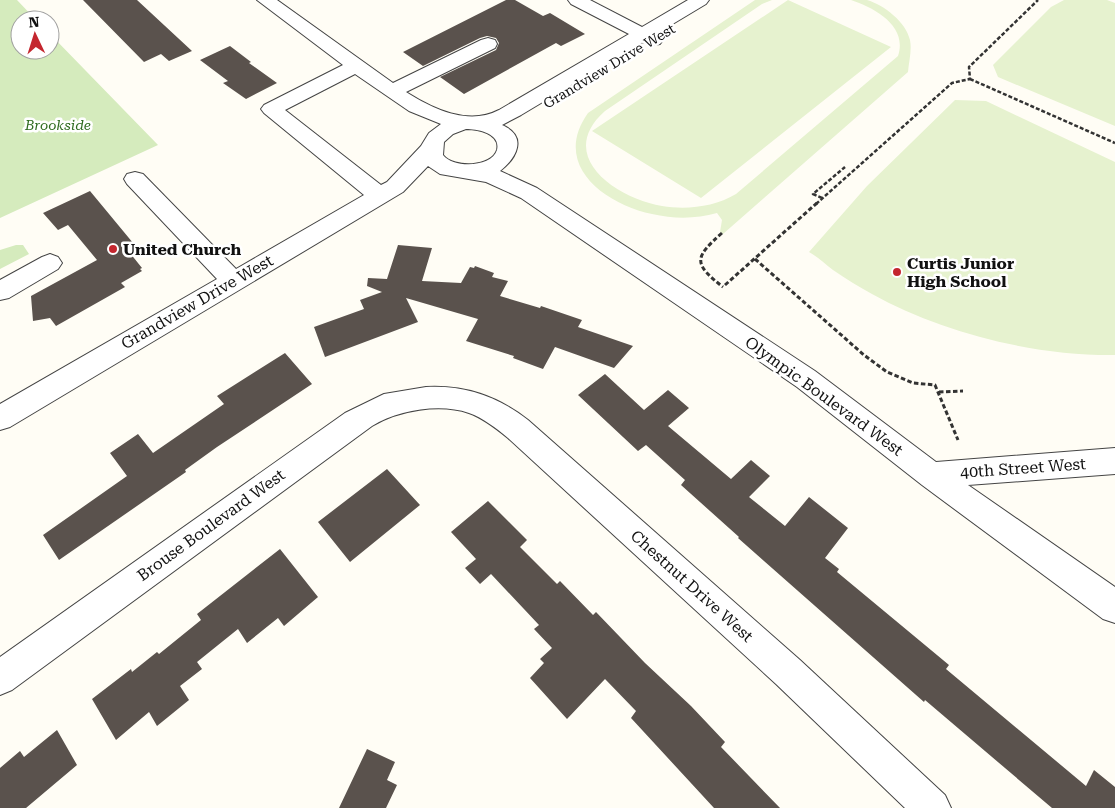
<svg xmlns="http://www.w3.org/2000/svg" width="1115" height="808" font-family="'Roboto Serif',serif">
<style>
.green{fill:#d5ebbd}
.pitch{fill:#e6f2cf}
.building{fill:#5a524d}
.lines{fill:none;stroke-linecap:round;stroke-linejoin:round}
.minor-casing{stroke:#444;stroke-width:2}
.path-far1{stroke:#333;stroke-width:2.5;stroke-dasharray:4 2;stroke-linecap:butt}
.path{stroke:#333;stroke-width:3;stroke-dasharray:4.5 2.5;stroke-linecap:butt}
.minor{fill:#fff;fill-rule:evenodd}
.poi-dot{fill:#c4262e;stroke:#fff;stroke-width:2}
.labels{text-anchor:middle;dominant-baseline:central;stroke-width:5;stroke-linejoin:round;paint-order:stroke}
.far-street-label{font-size:14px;fill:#111;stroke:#fff}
.far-park-label{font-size:14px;font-style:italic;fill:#2f6b1f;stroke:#fff}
.poi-label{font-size:16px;font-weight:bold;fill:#111;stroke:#fff;text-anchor:start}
.street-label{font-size:16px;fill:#111;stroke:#fff}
</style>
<rect width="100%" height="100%" fill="#fffdf5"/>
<path class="green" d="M0,0h17l19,20h-16v30h30v-16l108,111 -158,73z
M16,245h7l6,9 -29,15v-19z"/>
<path class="pitch" d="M755,0h17l-10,4 -157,107c-51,45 12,88 57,95 25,4 52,1 74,-12l162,-138c10,-30 -23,-48 -47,-56 5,0 11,0 16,0 17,5 39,22 43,40 2,10 -1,21 -2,32l-185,162 -3,-2 2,-12 -5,-7c-21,6 -43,6 -65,1 -47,-10 -101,-49 -64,-101z
M788,0l103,47 -190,151 -109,-67z
M1064,0h43l8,3v123l-117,-49 -5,-12 58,-58z
M955,100l31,1 129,61v193c-80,1 -173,-22 -243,-61 -13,-7 -26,-15 -39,-24 -8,-6 -15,-13 -24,-18l58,-66z"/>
<path class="building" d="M83,0h54l55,51 -23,10 -8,-7 -17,8z
M506,0h9l28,16 7,-3 35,21 -24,12 -5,-3 -92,51 -24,-17 56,-27 3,-7 -3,-5 -9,-2 -7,2 -57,28 -20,-14z
M230,46l21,16 -2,1 28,20 -31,16 -23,-16 5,-2 -28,-21z
M90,191l48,58 -8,4 12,15 -2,1 2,2 -21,12 4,4 -69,39 -6,-8 -17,3 -2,-25 66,-36 -29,-35 -10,5 -15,-17z
M398,245l34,3 -10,33 39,2 9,-16 4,1 1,-2 19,7 -2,4 16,4 -8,15 40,12 1,-2 41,14 -4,7 55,19 -19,22 -59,-21 -12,22 -30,-11 1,-2 -48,-15 12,-22 -72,-21 12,24 -93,35 -11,-30 50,-18 -4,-9 22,-8 -15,-6 1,-8 19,1z
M285,353l27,31 -95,63 -32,23 1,2 -127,88 -16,-25 84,-59 -17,-23 28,-19 15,19 71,-49 -7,-8z
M605,374l39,36 24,-20 21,18 -21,18 63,53 20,-19 19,16 -21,21 36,29 24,-29 39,31 -23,30 14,11 -2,3 112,93 -3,4 140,117 8,-16 21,17v21h-63l-127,-108 -1,2 -186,-164 1,-1 -58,-52 4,-5 -39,-35 -8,6 -60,-56z
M387,469l33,36 -70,57 -32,-40z
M488,501l39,39 -7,7 37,37 3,-3 33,34 3,-3 49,51 46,43 34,36 -4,5 59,61h-66l-83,-90 5,-7 -31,-32 -38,40 -37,-41 14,-15 -4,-4 12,-11 -18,-19 5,-4 -48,-51 -11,10 -15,-16 11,-9 -25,-27z
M280,549l38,48 -34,29 -6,-8 -31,25 -9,-14 -41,33 5,7 -22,17 9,14 -32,26 -8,-14 -33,28 -24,-41 39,-30 1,3 25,-20 2,2 42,-34 -4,-6z
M57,730l20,35 -51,43h-26v-40l20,-17 4,6z
M367,749l28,13 -8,18 10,5 -11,23h-47z"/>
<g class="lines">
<g class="minor-casing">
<path id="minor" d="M257,0h20l116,83 88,-43 7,-2 7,2 2,4 -2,4 -89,44c27,17 62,34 93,18l130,-76 -58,-30 -3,-4h22l52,27 46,-27h21l-3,4 -50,30 7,6 -3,4 -6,1 -11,-3 -122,73 -19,10c26,11 15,33 -2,46l37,17 278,183 121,91 179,-14v26l-147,11 147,102v36l-12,-4 -181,-134 -125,-98 -276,-189 -35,-16 -46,-8 -12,-8 -25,26 -393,235 -10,3v-26l217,-125 -90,-95 -3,-5 3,-5 8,-2 8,2 93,95 128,-74 -100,-82 -3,-4 3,-4 79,-40zM355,74l54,37 32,13 -12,9 -8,13 -34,36 -6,3 -96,-75zM466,129c11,0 35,4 31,21 -5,17 -43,19 -54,5l1,-13 9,-8z
M50,254l8,3 4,6 -4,6 -49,29 -9,2v-20l42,-23z
M426,387c39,-2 71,9 102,33l272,240 145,135 6,13h-46l-129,-124 -268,-246c-12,-10 -25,-20 -39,-25 -29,-10 -71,-3 -97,13l-360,264 -12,5v-38l345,-244 39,-19z"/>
</g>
<path class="path-far1" d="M970,79l145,64
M822,198l-9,-4 32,-27
M816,204l136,-121 18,-4 -1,-12 69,-67"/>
<path class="path" d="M722,233c-27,24 -30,30 1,54
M755,259l109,96 23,17 26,11 22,2 23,55
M725,285l93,-83
M939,392l24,-1"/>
<use href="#minor" class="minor"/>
</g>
<g class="poi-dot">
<circle cx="113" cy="249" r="5"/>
<circle cx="897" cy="272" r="5"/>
</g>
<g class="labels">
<g class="far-street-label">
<text transform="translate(609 66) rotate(-31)">Grandview Drive West</text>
</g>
<g class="far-park-label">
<text x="58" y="125">Brookside</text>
</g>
<g class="poi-label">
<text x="123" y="249">United Church</text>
<text x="907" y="263">Curtis Junior<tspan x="907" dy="18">High School</tspan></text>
</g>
<g class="street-label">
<text transform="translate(197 302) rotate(-30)">Grandview Drive West</text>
<text transform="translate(824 396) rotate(36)">Olympic Boulevard West</text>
<text transform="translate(1023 468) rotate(-4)">40th Street West</text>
<text transform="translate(211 525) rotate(-36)">Brouse Boulevard West</text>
<text transform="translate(692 586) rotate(42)">Chestnut Drive West</text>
</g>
</g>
<g transform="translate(35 35) rotate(356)"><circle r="24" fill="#ffffff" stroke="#a0a0a0"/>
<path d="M0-4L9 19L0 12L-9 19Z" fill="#c4262e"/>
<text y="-8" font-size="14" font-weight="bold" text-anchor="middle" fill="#111111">N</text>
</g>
</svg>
